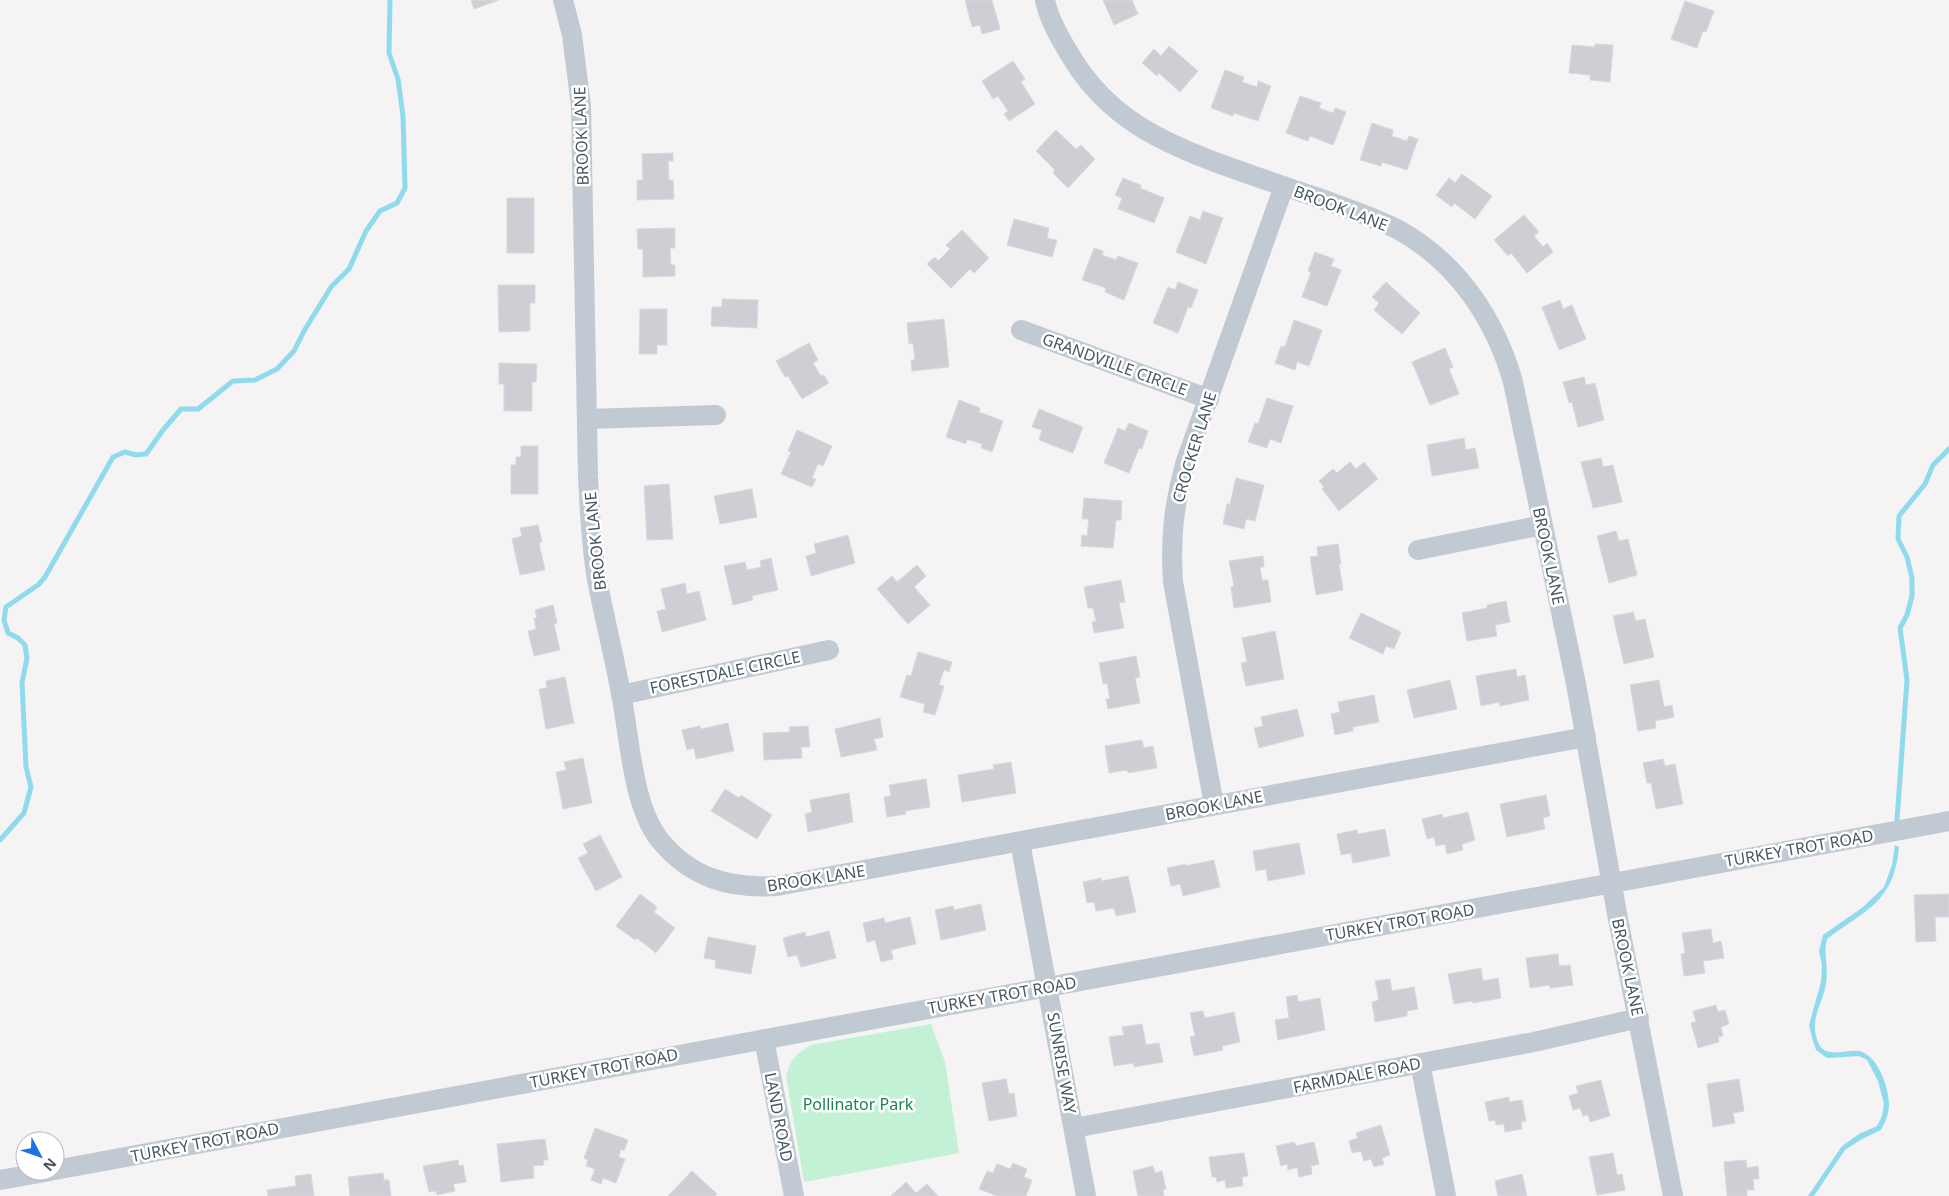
<svg xmlns="http://www.w3.org/2000/svg" width="1949" height="1196" font-family="'Noto Sans',sans-serif">
<style>
.green{fill:#c3f1d5}
.water{fill:#90daee}
.lines{fill:none;stroke-linecap:round;stroke-linejoin:round}
.stream{stroke:#90daee;stroke-width:5}
.building{fill:#cdcfd5;stroke:#d7d9de}
.minor{stroke:#c1cad2;stroke-width:20}
.labels{text-anchor:middle;dominant-baseline:central;stroke-width:5;stroke-linejoin:round;paint-order:stroke}
.street-label{font-size:16px;fill:#4a5661;stroke:#fff}
.park-label{font-size:16px;fill:#17864f;stroke:#fff}
</style>
<rect width="100%" height="100%" fill="#f5f3f3"/>
<path class="green" d="M931,1024l14,38 14,91 -155,29 -18,-106c4,-16 11,-23 25,-31z"/>
<path class="water" d="M1895,845l4,2c-5,55 -32,62 -72,92 -4,16 2,28 -1,45 -2,13 -10,26 -11,40 -1,6 2,17 5,22 8,12 27,3 39,5 19,4 30,37 30,54 0,9 -4,17 -8,25l-19,9 -17,11 -31,46h-6l34,-50 17,-12 18,-8 5,-10 2,-12 -6,-23 -11,-21 -8,-4 -32,2 -11,-8 -4,-12 -3,-13 12,-43 1,-17 -3,-14 4,-16 40,-28 21,-20 8,-22z"/>
<g class="lines">
<path class="stream" d="M1897,820l10,-140 -7,-52 7,-13 5,-19v-18l-5,-21 -9,-18 1,-23 26,-32 8,-19 16,-16
M0,840l24,-27 7,-26 -5,-20 -4,-84 5,-25 -2,-13 -7,-7 -10,-5 -4,-13 2,-13 32,-22 7,-8 68,-120 12,-5 11,3 10,-1 17,-24 18,-21h17l35,-28 22,-1 22,-11 17,-18 10,-20 27,-44 18,-18 17,-38 14,-20 17,-8 8,-15 -2,-72 -5,-37 -9,-26 1,-53"/>
</g>
<path class="building" d="M471,0h28l-25,9z
M965,0h27l8,29 -18,5 -2,-9 -8,2z
M1103,0h29l6,14 -24,11z
M1685,1l29,10 -8,21 -3,-1 -6,17 -26,-9z
M1595,44l18,1 -3,37 -20,-2v-5l-21,-2 3,-28 23,2z
M1169,46l29,25 -18,21 -21,-19 -2,3 -15,-13 12,-14 7,7z
M1013,61l12,18 -4,3 14,22 -26,17 -5,-7 4,-3 -10,-15 -5,3 -11,-18z
M1225,70l19,7 -2,5 15,5 1,-6 13,5 -13,35 -24,-8 -1,3 -22,-8z
M1300,96l21,7 -2,5 14,5 2,-5 11,4 -13,33 -23,-9 -2,5 -22,-8z
M1372,123l21,7 -1,6 15,5 2,-5 9,3 -11,31 -25,-8 -1,4 -21,-6z
M1056,130l20,19 5,-4 14,14 -27,29 -15,-15 2,-3 -19,-19z
M673,153v8h-5l1,19h4l1,19 -37,1v-20h6l-1,-26z
M1462,174l30,22 -17,23 -21,-16 -2,4 -16,-12 13,-17 6,5z
M1123,178l18,7 -1,3 24,10 -10,25 -36,-14 4,-11 -7,-3z
M507,198h27v55h-27z
M1203,211l20,7 -17,46 -30,-12 14,-36 10,4z
M1524,215l15,17 -5,4 9,11 4,-4 6,9 -26,21 -16,-20 -3,3 -14,-16z
M1014,219l35,9 -2,10 10,2 -5,17 -45,-12z
M675,228v20h-5l1,17h4v11l-32,1v-28h-5l-1,-20z
M962,230l27,28 -15,15 -4,-4 -19,19 -24,-24 8,-7 3,4 12,-12 -4,-4z
M1094,248l9,3 -1,4 14,5 2,-4 20,7 -14,37 -19,-8 1,-4 -24,-8z
M1315,252l19,7 -3,7 10,4 -14,36 -25,-9 9,-25 -3,-1z
M1178,282l20,8 -7,18 -3,-1 -10,26 -25,-10 15,-36 7,3z
M1386,282l34,31 -18,21 -28,-24 5,-7 -7,-6z
M498,285h37v18h-5v28l-31,1z
M722,299l36,1 -1,28 -46,-2 1,-19h10z
M1560,300l3,9 9,-4 14,34 -27,11 -17,-43z
M640,309h27v36h-10v9h-18z
M944,319l5,48 -37,4 -1,-11h4l-2,-17 -4,1 -2,-21z
M1294,320l28,10 -13,36 -12,-4 -2,8 -20,-7 6,-17 4,1z
M809,343l9,17 -5,3 8,13 3,-1 5,8 -27,16 -14,-23 -3,1 -9,-16z
M1445,348l8,19 -4,2 10,25 -29,11 -18,-43z
M499,363l38,1 -1,18h-4v29h-28v-27h-5z
M1584,377l2,8 9,-2 9,37 -26,7 -6,-25 -3,1 -6,-21z
M1267,398l26,8 -12,37 -11,-4 -3,9 -19,-6 7,-19 3,1z
M959,400l21,8 -1,4 24,9 -11,31 -11,-4 1,-4 -15,-5 -1,5 -20,-7z
M1039,409l44,18 -10,26 -34,-13 3,-10 -10,-3z
M1129,423l19,8 -6,18 -3,-1 -10,25 -25,-10 14,-35 7,3z
M797,430l35,16 -9,20 -5,-2 -6,14 4,1 -4,8 -31,-13 10,-22 -3,-1z
M1464,438l2,12 9,-2 4,20 -47,8 -5,-31z
M521,446h17v48h-27v-29h5v-8h5z
M1601,458l2,9 10,-2 9,37 -29,6 -12,-46z
M1350,462l6,7 8,-7 14,17 -39,32 -17,-22 2,-2 -5,-6 14,-12 4,4z
M1236,478l28,7 -9,36 -9,-2 -2,10 -21,-5 4,-20h3z
M669,484l4,55 -26,1 -3,-54z
M752,489l5,28 -37,7 -6,-28z
M1084,498l38,3 -1,19h-5l-3,28 -32,-2 1,-11 5,1 2,-17h-7z
M538,525l4,17 -3,1 6,27 -25,5 -8,-36 10,-3 -2,-8z
M1616,531l3,10 9,-2 9,36 -28,8 -12,-47z
M848,535l7,28 -44,13 -5,-20 10,-3 -2,-9z
M1338,544l3,20h-2l4,26 -27,5 -6,-38 8,-1 -1,-9z
M1263,556l1,11h-4l2,13h6l3,22 -37,6 -3,-21 3,-1 -5,-25z
M771,558l7,32 -26,6 1,4 -20,5 -9,-39 21,-4 2,8 14,-3 -1,-6z
M917,565l9,11 -12,11 16,18 -22,19 -31,-35 15,-13 5,6z
M1121,580l4,22 -6,1 5,25 -30,5 -2,-11 4,-1 -3,-13h-5l-4,-21z
M685,583l2,11 12,-3 7,29 -44,12 -5,-21 9,-2 -5,-20z
M1506,601l4,21 -15,3 2,11 -30,5 -5,-28 25,-5v-3z
M553,605l4,18 -3,1 6,26 -26,6 -6,-25 8,-2 -2,-11h3l-2,-8z
M1633,612l3,9 9,-2 9,38 -30,7 -11,-48z
M1361,613l40,19 -7,17 -8,-3 -3,8 -34,-16z
M1275,631l9,48 -38,7 -5,-23 6,-1 -5,-24z
M918,652l34,10 -3,10 -5,-2 -5,15 5,1 -9,29 -12,-3 2,-8 -25,-7 7,-22 4,1z
M1136,656l4,21 -5,1 5,25 -32,6 -2,-10h4l-3,-16 -4,1 -4,-21z
M1516,669l1,8 8,-2 4,25 -29,6 -1,-4 -18,4 -5,-30z
M565,677l9,46 -28,6 -7,-40 8,-1 -1,-7z
M1450,680l7,29 -43,9 -7,-28z
M1659,680l5,27 8,-2 2,12 -19,4 1,7 -18,3 -8,-46z
M1374,695l5,27 -26,5v4l-18,4 -4,-21 9,-2 -2,-10z
M1297,709l7,27 -45,12 -5,-20 9,-2 -2,-9z
M880,718l3,19 -9,2 3,11 -36,7 -6,-28z
M728,723l6,28 -38,8 -2,-11 -7,2 -5,-20 18,-4 1,3z
M808,726l2,21h-9l1,11 -38,2 -1,-27 27,-1 -1,-5z
M1142,740l2,8 9,-2 4,22 -29,5 -1,-3 -18,3 -4,-27z
M583,758l9,45 -29,6 -7,-37 10,-2 -2,-8z
M1663,759l2,7 10,-2 8,40 -27,5 -5,-26h-4l-4,-20z
M1011,762l5,31 -54,9 -4,-27 36,-6 -1,-4z
M926,779l4,28 -25,4 1,3 -19,3 -3,-20 7,-1 -2,-11z
M725,789l14,9 2,-3 31,20 -15,24 -46,-28z
M849,793l4,29 -45,10 -3,-18 7,-2 -2,-12z
M1546,795l4,21 -7,2 2,11 -38,8 -7,-33z
M1468,812l7,28 -13,4 1,6 -16,4 -2,-10 -9,2 -2,-9 -7,2 -5,-20 20,-5 1,4z
M1385,829l5,27 -37,7 -2,-10 -10,2 -4,-21 20,-4 1,4z
M600,835l22,42 -26,14 -18,-33 10,-5 -5,-9z
M1299,843l6,31 -37,7 -2,-12 -10,2 -3,-20z
M1214,860l6,27 -37,9 -3,-12 -9,2 -4,-18 19,-4v2z
M1128,876l8,36 -20,4 -2,-8 -18,3 -2,-9 -7,1 -4,-21 18,-4 1,3z
M640,894l17,13 -3,5 21,16 -19,25 -19,-15 -2,2 -19,-14z
M1949,894v23h-14l1,24 -20,1 -2,-47z
M981,904l5,26 -45,10 -6,-30 18,-4 1,4z
M910,917l6,27 -25,6 2,9 -12,3 -6,-22 -8,2 -4,-19 21,-5 1,5z
M1711,929l2,14 8,-2 3,17 -21,3 2,12 -21,3 -3,-22 4,-1 -3,-20z
M829,931l7,27 -35,9 -4,-12 -9,2 -5,-19 22,-6 1,5z
M708,937l48,9 -5,28 -36,-6 1,-8 -12,-2z
M1558,954l1,12 11,-1 3,20 -23,3 -1,-3 -19,3 -4,-30z
M1481,968l2,13 15,-3 3,20 -28,5 -1,-2 -18,3 -6,-30z
M1390,979l2,12 22,-4 4,22 -11,2v5l-32,6 -3,-20 7,-2 -4,-19z
M1297,995l1,7 22,-4 5,32 -47,10 -3,-20 14,-2 -3,-21z
M1716,1005l2,7 7,-2 4,14 -8,3 2,9 -5,1 1,5 -21,6 -7,-25 5,-1 -3,-11z
M1203,1011l2,7 29,-6 6,30 -18,4 1,4 -29,6 -4,-19 5,-1 -5,-23z
M1142,1024l4,21 13,-2 4,19 -29,5 -1,-4 -19,3 -5,-29 15,-2 -2,-8z
M1006,1079l3,15 5,-1 3,23 -28,5 -7,-38z
M1739,1079l5,32 -11,2 2,10 -22,4 -6,-43z
M1601,1080l9,36 -20,6 -2,-7 -5,1 -3,-8 -7,2 -4,-14 9,-3 -2,-7z
M1509,1097v5l13,-2 4,21 -5,1 1,7 -17,3 -1,-8 -8,1 -1,-5 -6,1 -4,-19z
M1381,1125l9,30 -8,3 2,6 -10,3 -3,-8 -7,2 -3,-10 -9,2 -3,-12 9,-3 -2,-5z
M595,1128l33,12 -4,11 -3,-2 -2,8 6,2 -9,24 -13,-5 -2,6 -10,-4 4,-11 -9,-3 2,-6 -4,-2z
M545,1139l3,21h-5l1,5 -11,1 1,12 -33,4 -4,-38z
M1294,1142l2,4 18,-4 5,22 -8,2 1,8 -13,3 -2,-10 -9,3 -1,-6 -6,2 -5,-20z
M1244,1153l4,23 -6,1 1,9 -17,2 -1,-8 -8,2 -1,-5h-4l-3,-20z
M1613,1153l4,22 5,-1 3,16 -28,5 -8,-38z
M458,1160l1,6 4,-1 3,17 -13,2 2,7 -18,4 -1,-4 -7,1 -6,-26z
M1746,1160l1,8 11,-2 1,13h-6l1,11h-7v6h-20l-3,-34z
M1013,1163l14,6 -3,8 8,3 -6,16h-29l-18,-7 8,-18 6,2 4,-9 13,5z
M1153,1166l2,7 7,-2 4,18 -3,1 1,6h-26l-5,-25z
M692,1171l25,23 -2,2h-47z
M383,1173l1,7h5l2,16h-41l-2,-19z
M311,1174l3,22h-46l-1,-6 29,-4 -1,-10z
M1522,1174l5,22h-29l-3,-15z
M906,1182l10,11 11,-9 11,12h-47z"/>
<g class="lines">
<path class="minor" d="M563,0l9,35 9,71 7,371c2,34 3,68 9,102 7,38 17,76 24,115 9,44 11,110 38,145 31,39 71,50 118,47l809,-149
M1045,0c4,20 16,40 27,58 36,59 88,84 151,107 31,11 62,22 93,32 27,10 55,19 81,32 59,32 98,89 116,153l63,302 42,235 55,277
M1021,330l188,69
M587,419l129,-4
M1418,550l125,-25
M621,695l208,-45
M1214,805l-41,-223c-3,-45 1,-78 13,-121l98,-275
M1020,842l66,354
M764,1039l30,157
M1420,1063l26,133
M1074,1128l460,-86 105,-24
M55,1170l1894,-349
M0,1180l51,-9"/>
</g>
<g class="labels">
<g class="street-label">
<text transform="translate(581 136) rotate(-92)">BROOK LANE</text>
<text transform="translate(1341 208) rotate(21)">BROOK LANE</text>
<text transform="translate(1115 364) rotate(20)">GRANDVILLE CIRCLE</text>
<text transform="translate(1194 447) rotate(-73)">CROCKER LANE</text>
<text transform="translate(595 541) rotate(-96)">BROOK LANE</text>
<text transform="translate(1549 556) rotate(78)">BROOK LANE</text>
<text transform="translate(725 672) rotate(-12)">FORESTDALE CIRCLE</text>
<text transform="translate(1214 805) rotate(-11)">BROOK LANE</text>
<text transform="translate(1799 848) rotate(-10)">TURKEY TROT ROAD</text>
<text transform="translate(816 878) rotate(-9)">BROOK LANE</text>
<text transform="translate(1400 922) rotate(-10)">TURKEY TROT ROAD</text>
<text transform="translate(1628 967) rotate(78)">BROOK LANE</text>
<text transform="translate(1002 995) rotate(-10)">TURKEY TROT ROAD</text>
<text transform="translate(1062 1063) rotate(80)">SUNRISE WAY</text>
<text transform="translate(604 1068) rotate(-11)">TURKEY TROT ROAD</text>
<text transform="translate(1357 1075) rotate(-11)">FARMDALE ROAD</text>
<text transform="translate(779 1117) rotate(79)">LAND ROAD</text>
<text transform="translate(205 1142) rotate(-11)">TURKEY TROT ROAD</text>
</g>
<g class="park-label">
<text x="858" y="1104">Pollinator Park</text>
</g>
</g>
<g transform="translate(40 1156) rotate(131)"><circle r="24" fill="#ffffff" stroke="#b7bbc0"/>
<path d="M0-4L9 19L0 12L-9 19Z" fill="#1a73e8"/>
<text y="-8" font-size="14" font-weight="bold" text-anchor="middle" fill="#4a5661">N</text>
</g>
</svg>
